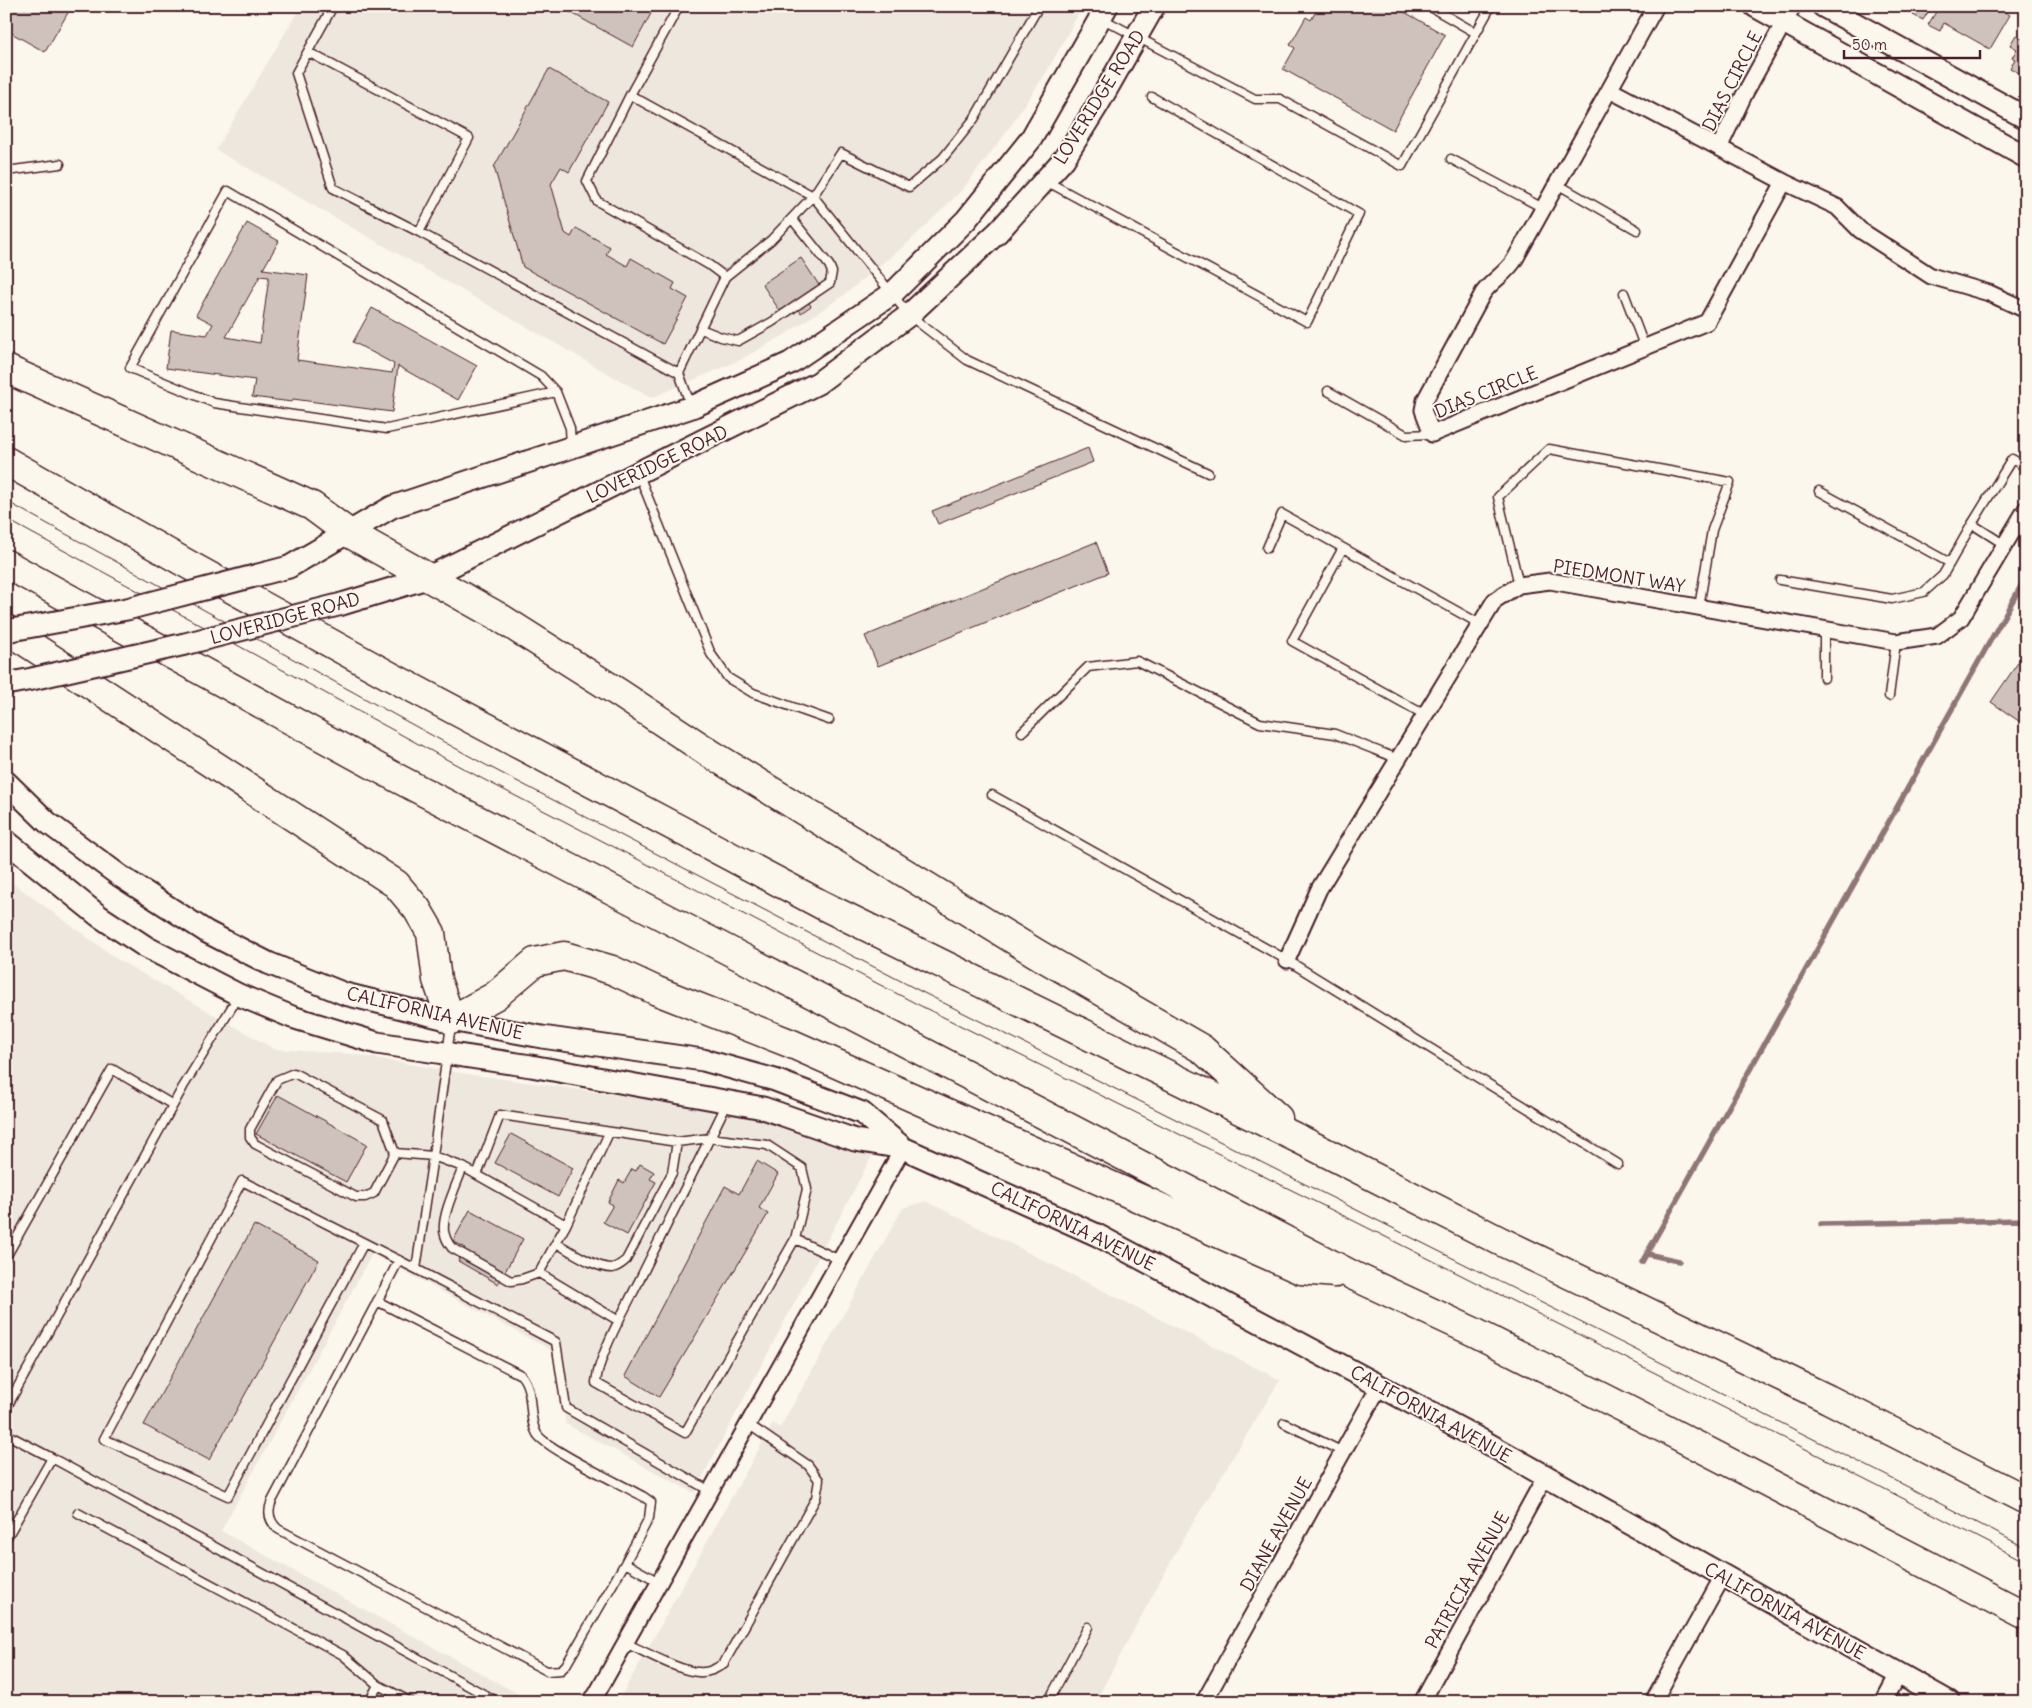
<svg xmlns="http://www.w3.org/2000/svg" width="2032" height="1708" font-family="Delius,sans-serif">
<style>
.built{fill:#eee7de}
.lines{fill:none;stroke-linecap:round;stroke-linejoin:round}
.stream{stroke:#907477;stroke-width:5.5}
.building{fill:#cfc2bc;stroke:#4a1f2b;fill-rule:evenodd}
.lane-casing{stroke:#4a1f2b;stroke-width:11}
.street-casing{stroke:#4a1f2b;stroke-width:19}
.secondary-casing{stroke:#4a1f2b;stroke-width:25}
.highway-casing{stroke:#4a1f2b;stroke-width:31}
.lane{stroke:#fbf7ec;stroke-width:8}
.street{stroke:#fbf7ec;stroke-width:15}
.secondary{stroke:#fbf7ec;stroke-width:21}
.highway{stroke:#fbf7ec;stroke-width:28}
.tram{stroke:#4a1f2b;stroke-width:1}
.rail-casing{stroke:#4a1f2b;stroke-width:5.5}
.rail{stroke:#fbf7ec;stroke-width:4;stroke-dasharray:11;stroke-linecap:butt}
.secondary-bridge-casing{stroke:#4a1f2b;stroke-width:25;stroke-linecap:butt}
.secondary-bridge{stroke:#fbf7ec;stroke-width:21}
.labels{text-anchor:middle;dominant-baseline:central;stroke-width:4;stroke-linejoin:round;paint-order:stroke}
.street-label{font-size:18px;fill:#4a1f2b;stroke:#fbf7ec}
</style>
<rect width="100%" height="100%" fill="#fbf7ec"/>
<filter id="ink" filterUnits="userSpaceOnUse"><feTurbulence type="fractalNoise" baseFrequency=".02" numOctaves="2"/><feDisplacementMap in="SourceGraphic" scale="10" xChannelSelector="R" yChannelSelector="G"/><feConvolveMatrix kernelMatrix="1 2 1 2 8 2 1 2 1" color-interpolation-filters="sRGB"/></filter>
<g filter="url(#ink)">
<path class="built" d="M301,6h782l-37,67 -43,64 -42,54 -51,50 -66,54 -58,39 -46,26 -89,38 -435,-248z
M6,878l111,81 157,90 77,5 116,20 295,41 110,41 -178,337 -128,-69 -13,-73 -181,-97 -151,277 312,171h-527z
M926,1201l354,179 -98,161 -87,161h-477l155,-279 7,5 123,-220z"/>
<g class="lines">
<path class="stream" d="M1821,1224l205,-4
M1647,1254l32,7
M1642,1262l384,-685"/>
</g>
<path class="building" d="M6,6h55l8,5 -24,41 -39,-22z
M559,6h96l-22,41z
M1319,6h75l51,29 -52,95 -110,-61 12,-21 -5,-3 16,-28 5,3z
M1914,6h80l16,9 -20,34 -46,-26 -4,8 -12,-6 9,-15 -6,-3 -8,13 -10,-5 4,-7z
M2016,35l10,6v36l-16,-9 5,-9 -3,-1 5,-9 -7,-4z
M549,69l59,33 -39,70 -8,-5 -10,17 14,49 6,4 5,-9 34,19 -4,7 21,12 4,-8 44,25 -3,6 16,9 -25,46 -140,-77 -29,-100z
M247,223l32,18 -16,28 45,6 -11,85 95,13 2,-9 -41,-22 19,-34 105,58 -19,34 -60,-34 -6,46 -99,-13 -1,3 -40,-5 3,-17 -89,-12 5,-38 36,5 6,-11 -17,-9zM260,276l9,1 -9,66 -34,-6z
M801,258l18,27 -15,10 7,11 -10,7 -7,-11 -14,9 -18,-27z
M1088,448l5,14 -155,62 -6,-13z
M1096,542l12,31 -230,93 -13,-30z
M2026,651v75l-35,-24z
M278,1095l89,49 -21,38 -90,-48z
M511,1134l62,34 -15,29 -63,-34z
M757,1161l21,13 -19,34 9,6 -109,183 -34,-21 100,-190 14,8z
M640,1164l14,8 -4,7 6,3 -29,53 -24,-13 10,-17 -5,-3 11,-22 5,3 8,-14 4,2z
M470,1210l53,29 -25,45 -40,-23 7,-13 -12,-7z
M254,1225l65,35 -110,200 -65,-35z"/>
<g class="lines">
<g class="lane-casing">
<path id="lane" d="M333,6l-37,67 37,115 86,44 260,141
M679,6l-49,89 -43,86 10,20 112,64 16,12 -46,96 12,33
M1429,6l47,27
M1101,18l154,81h25l122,67 89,-160
M308,52l161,86 -50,94
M630,95l183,101 96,119 58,45 241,113
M1451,159l92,49
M6,171l54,-7
M1046,181l261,141 52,-108 -207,-117
M1557,184l80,46
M725,277l46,-37 42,-44 28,-43 68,34 34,-29 31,-39 65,-113
M1624,293l21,55
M701,329l20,8 17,4 34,-19 58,-39 2,-11 -3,-7 -37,-46
M1328,391l78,44 26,-1
M556,392l-169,37 -173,-26 -84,-35 98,-177 313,185 15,16 14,36 1,18
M639,475l72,179 17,24 25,15 76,27
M1819,491l131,72
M1972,524l40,-65 14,8
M1267,548l15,-34 198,110
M1343,548l-51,93 133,74
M1780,580l112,19 32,-7 19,-17 29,-51 33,21
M1519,585l-21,-88 51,-48 181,33 -18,48 -13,77
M1824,629v49
M1889,696l7,-54
M1022,732l66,-65 49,-6 123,62 75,11 63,25
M992,795l295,165 331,204
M451,1025l-18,131 -17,113 140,73 10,66 144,83
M395,1153l-21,40 -9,4h-9l-101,-53 -5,-7v-8l27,-49 17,-7 89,47 12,33 38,3 30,11 103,58
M463,1167c-6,17 -21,47 -19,64 1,7 4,12 8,17l59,33 11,-2 17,-6 27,-48 43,-92
M477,1175l23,-60 177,27 33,-4 57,7 35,23 5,21 -12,50 -110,194 -89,-50c2,-27 30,-76 43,-102 29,-59 59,-118 88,-178
M795,1239l45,21
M364,1243l-136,253 -124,-57 138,-258 174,88
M556,1243c13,7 41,26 56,25 6,-1 9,-4 14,-8l46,-87 5,-31
M6,1257l106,-188 61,36
M399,1260l-127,241c-5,11 -3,20 6,28l269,142 14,-1 5,-5 59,-102 34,19
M539,1273l80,48
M377,1301l144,74c14,16 6,42 16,59 9,15 88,52 107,63l7,5 -2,16 -24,45
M9,1403l174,-316 55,-90
M1284,1423l59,29
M6,1434l46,24
M78,1513l265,142 35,30
M6,1539l46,-81 446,244
M625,1643c19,8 54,28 73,29 11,1 18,-3 26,-9l92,-165 3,-18 -11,-15 -60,-41
M596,1695l11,7
M369,1702l9,-17 33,17
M1048,1702l40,-75"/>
</g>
<g class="street-casing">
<path id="street" d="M1656,6l-141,253c-8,14 -23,21 -32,34l-58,107 -2,10 9,24 275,-112 77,-140
M1610,90l174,92 53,25 23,23 71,46 58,17 37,17
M1719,148l25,-53 49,-89
M1287,960l32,-71 176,-289 24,-15 31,-4 346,61 41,-6 24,-18 65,-109
M590,1702l6,-7 307,-547
M1204,1702l176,-317
M1422,1702l123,-225
M1653,1702l70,-126
M1883,1702l15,-28"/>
</g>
<g class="secondary-casing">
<path id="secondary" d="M1755,6l271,151
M1823,6l203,112
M289,567l103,-60 300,-100 98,-44 103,-70 73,-73 65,-81 76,-133
M342,604l85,-26 391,-195 91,-68 89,-83 66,-73 33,-53 57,-100
M6,684l26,-5
M6,782l41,40 73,54 87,56 61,31 77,31 106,26 91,17 161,23 72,20 87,33 40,34
M6,841l93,75 47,31 93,48 53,22 85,26 154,23 232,42 92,32 48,8 194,87 386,206 466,261"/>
</g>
<g class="highway-casing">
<path id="highway" d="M6,369l306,137 35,26 152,85 120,76 92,61 328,201 163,94 76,69
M6,461l183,104 201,111 432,229 479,235 199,101 328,158 198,101
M6,564l391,214 957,498 120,56 156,79 396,205
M6,629l390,255 21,25 14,24 6,47 14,40 44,-24 40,-34 29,-6 48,14 45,21 135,53 509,226 34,3"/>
</g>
<use href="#lane" class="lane"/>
<use href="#street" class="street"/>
<use href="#secondary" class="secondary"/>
<use href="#highway" class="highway"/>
<path class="tram" d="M6,501l478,263 438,228 961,482 143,74
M6,519l473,258 438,227 441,219 521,263 147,76"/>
<g class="rail-casing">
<path id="rail" d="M2020,1375l6,-1"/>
</g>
<use href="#rail" class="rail"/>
<g class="secondary-bridge-casing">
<path id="secondary-bridge" d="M6,631l121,-22 162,-42
M32,679l153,-35 157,-40"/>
</g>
<use href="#secondary-bridge" class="secondary-bridge"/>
</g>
</g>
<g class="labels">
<g class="street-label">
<text transform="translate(1732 81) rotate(-63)">DIAS CIRCLE</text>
<text transform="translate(1099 97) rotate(-58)">LOVERIDGE ROAD</text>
<text transform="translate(1486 392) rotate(-22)">DIAS CIRCLE</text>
<text transform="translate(657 464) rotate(-26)">LOVERIDGE ROAD</text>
<text transform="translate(1619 576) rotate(9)">PIEDMONT WAY</text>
<text transform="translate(285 618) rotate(-15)">LOVERIDGE ROAD</text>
<text transform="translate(435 1013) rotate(13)">CALIFORNIA AVENUE</text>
<text transform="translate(1073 1226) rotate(26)">CALIFORNIA AVENUE</text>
<text transform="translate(1431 1414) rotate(29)">CALIFORNIA AVENUE</text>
<text transform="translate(1276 1534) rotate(-61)">DIANE AVENUE</text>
<text transform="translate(1467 1580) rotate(-61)">PATRICIA AVENUE</text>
<text transform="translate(1785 1611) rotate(29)">CALIFORNIA AVENUE</text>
</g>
</g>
<rect width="2032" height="1708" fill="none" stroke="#fbf7ec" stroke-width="25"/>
<rect x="12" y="12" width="2007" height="1683" fill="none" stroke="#4a1f2b" stroke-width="2" filter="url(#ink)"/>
<path d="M1844 50v8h136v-8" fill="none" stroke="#4a1f2b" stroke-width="2.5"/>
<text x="1852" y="50" font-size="15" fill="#4a1f2b" stroke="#fbf7ec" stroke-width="4" paint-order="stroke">50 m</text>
</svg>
